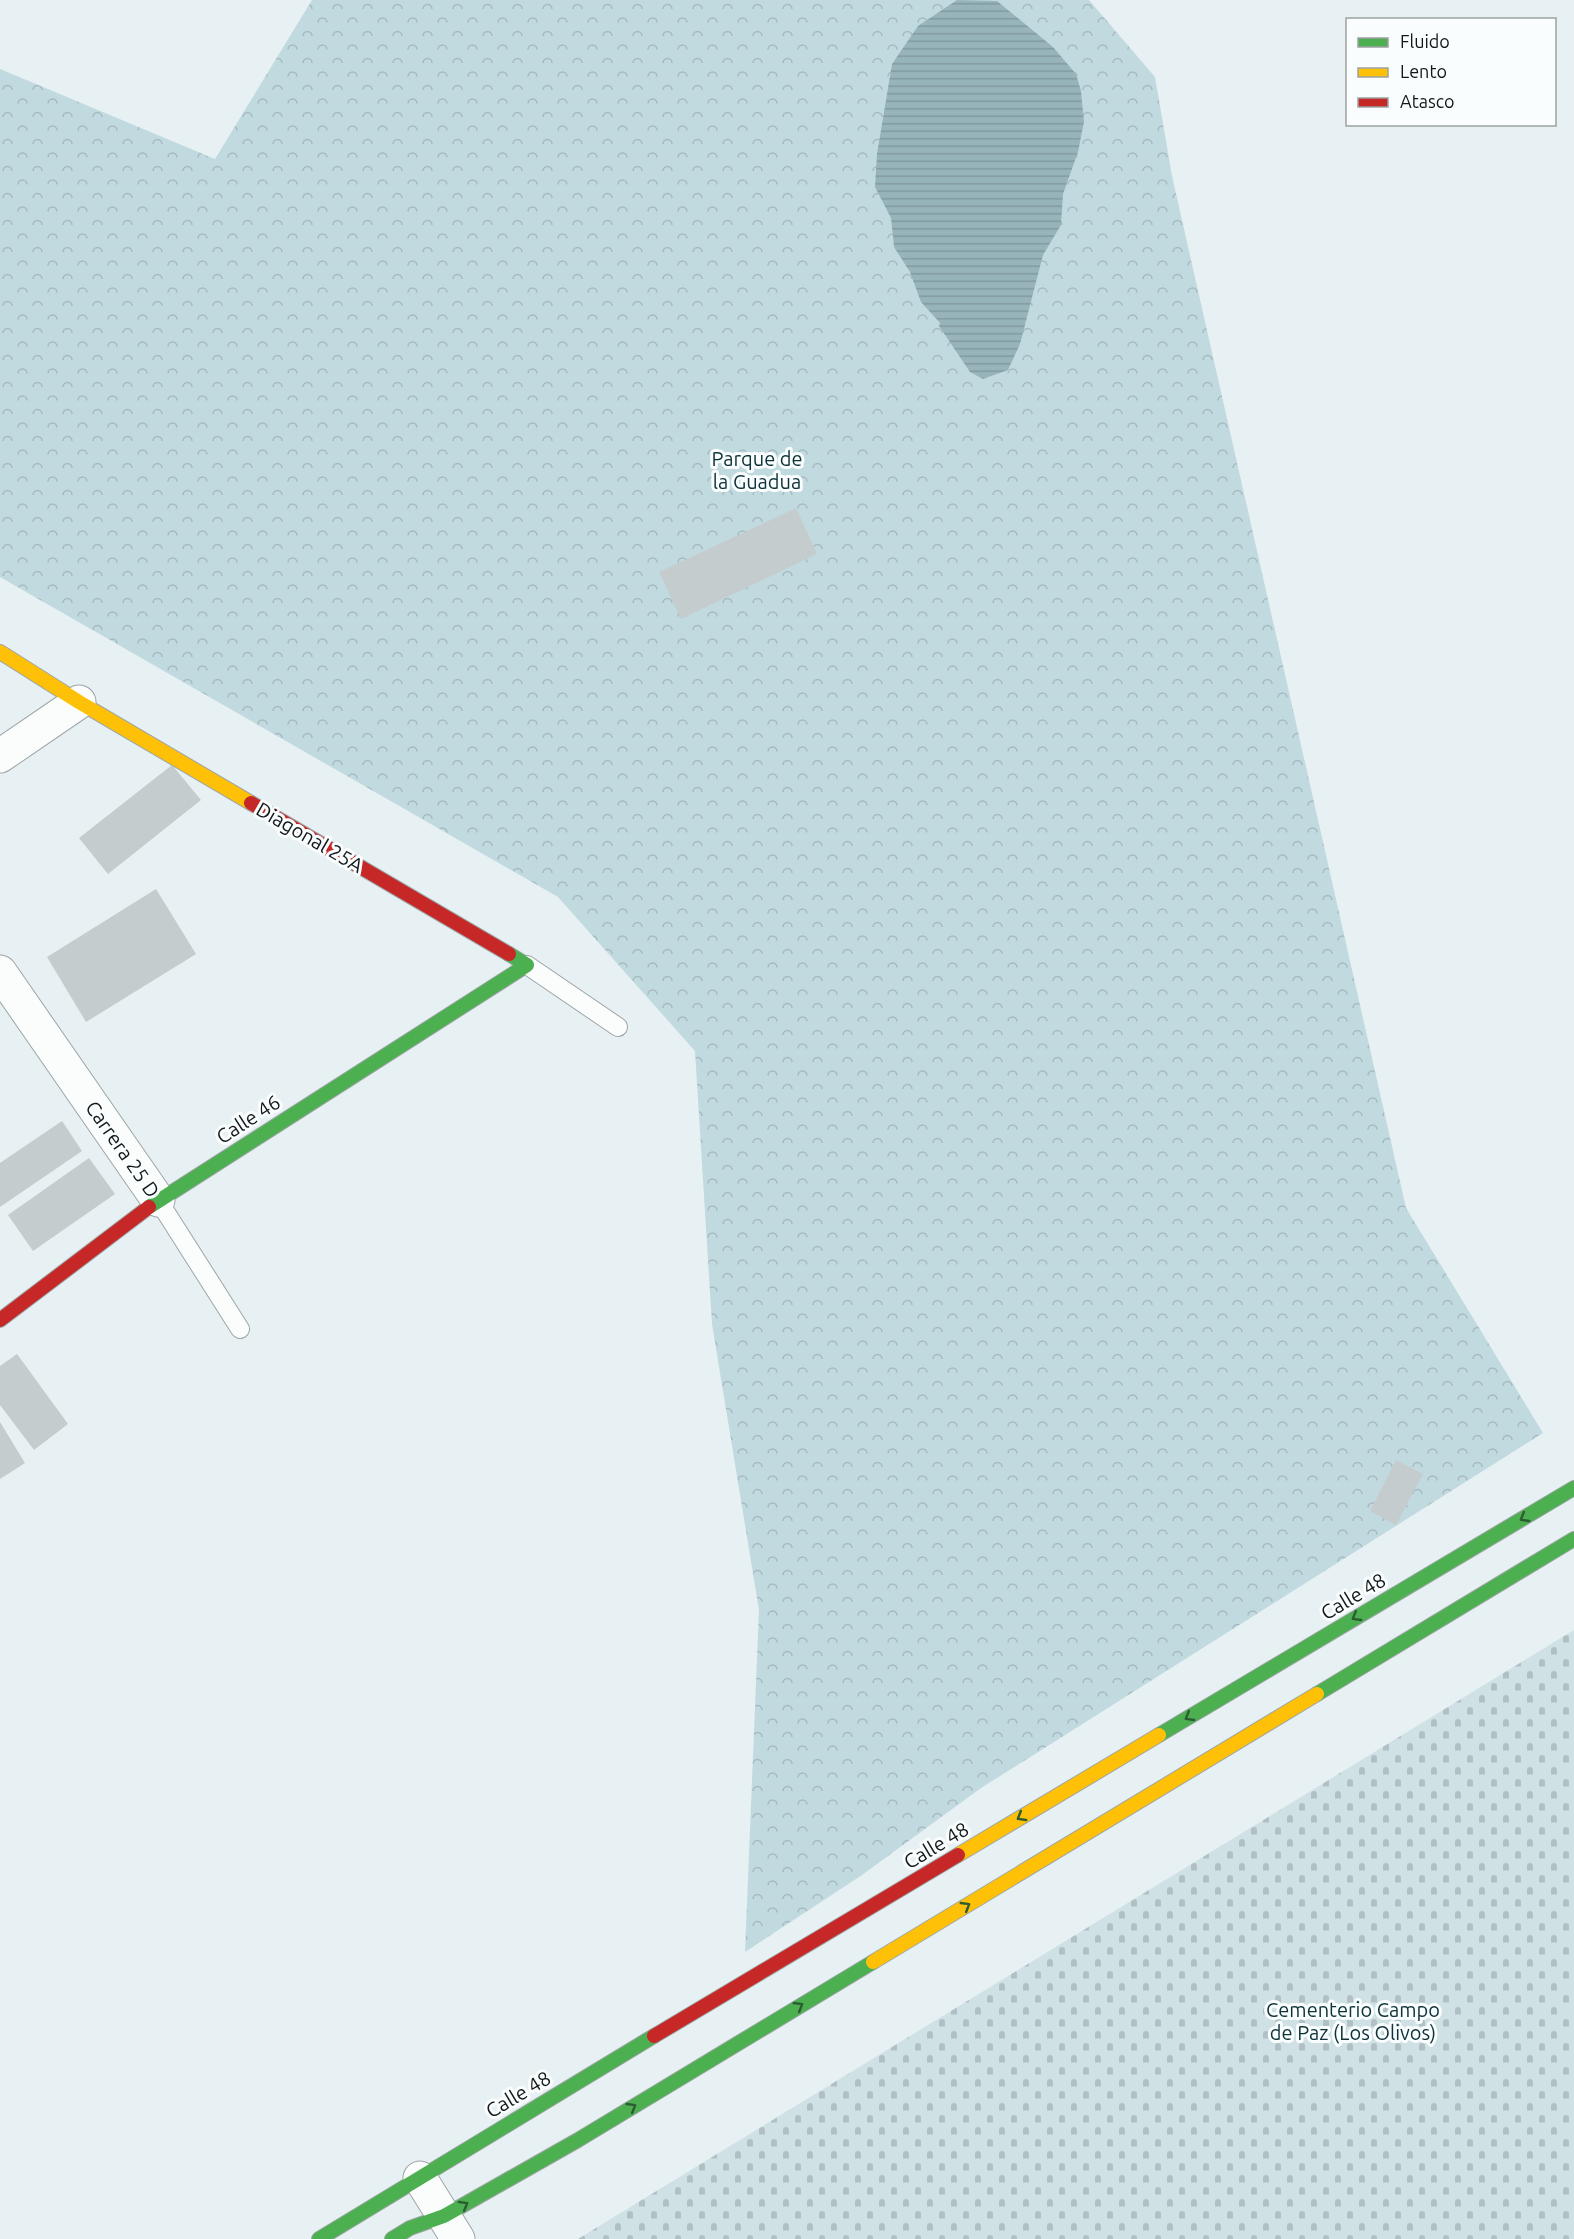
<svg xmlns="http://www.w3.org/2000/svg" width="1574" height="2239" font-family="Ubuntu,sans-serif">
<style>
.forest{fill:url(#forest-crowns)}
.cemetery{fill:url(#cemetery-stones)}
.water{fill:url(#water-rules)}
.building{fill:#c4ccce}
.lines{fill:none;stroke-linecap:round;stroke-linejoin:round}
.lane-casing{stroke:#9ea5a6;stroke-width:20}
.street-casing{stroke:#9ea5a6;stroke-width:35}
.fast-casing{stroke:#9ea5a6;stroke-width:16}
.slow-casing{stroke:#9ea5a6;stroke-width:16}
.jam-casing{stroke:#9ea5a6;stroke-width:16}
.lane{stroke:#fbfdfd;stroke-width:18}
.street{stroke:#fbfdfd;stroke-width:33}
.fast{stroke:#4caf50;stroke-width:14}
.slow{stroke:#ffc107;stroke-width:14}
.jam{stroke:#c62828;stroke-width:14}
.oneway{stroke:#2c5c32}
.labels{text-anchor:middle;dominant-baseline:central;stroke-width:6;stroke-linejoin:round;paint-order:stroke}
.park-label{font-size:20px;fill:#0d323a;stroke:#fafdfe}
.street-label{font-size:20px;fill:#121819;stroke:#fafdfe}
</style>
<defs>
<pattern id="forest-crowns" width="20" height="18" patternUnits="userSpaceOnUse" patternTransform="scale(1.5)"><rect width="20" height="18" fill="#c1dae0"/><path d="M2 6a3 3 0 1 1 6 0M12 15a3 3 0 1 1 6 0" fill="none" stroke="#a5bac0"/></pattern>
<pattern id="cemetery-stones" width="16" height="16" patternUnits="userSpaceOnUse" patternTransform="scale(1.5)"><rect width="16" height="16" fill="#cfe1e5"/><path d="M2 7V4a2 2 0 0 1 4 0v3zM10 15v-3a2 2 0 0 1 4 0v3z" fill="#b1c0c4"/></pattern>
<pattern id="water-rules" width="6" height="5" patternUnits="userSpaceOnUse" patternTransform="scale(1.5)"><rect width="6" height="5" fill="#98b4bb"/><path d="M0 2.5h6" fill="none" stroke="#829aa0"/></pattern>
</defs>
<rect width="100%" height="100%" fill="#e7f0f2"/>
<path class="forest" d="M312,0h777l66,77 17,99 234,1032 137,225 -562,355 -119,87 -117,77 14,-342 -47,-286 -17,-273 -137,-154 -558,-320v-508l215,90z"/>
<path class="cemetery" d="M1574,1630v609h-996z"/>
<path class="water" d="M957,0l40,1 56,46 23,27 5,17 3,31 -6,30 -15,42 -2,31 -18,30 -23,89 -12,26 -25,9 -13,-7 -31,-46 1,-3 -19,-21 -11,-30 -16,-25 -3,-29 -16,-31 2,-33 15,-90 26,-38z"/>
<path class="building" d="M796,508l21,46 -136,65 -22,-47z
M172,765l29,35 -93,74 -29,-36z
M156,889l40,65 -110,68 -39,-65z
M62,1121l20,30 -82,56v-44z
M89,1158l26,36 -82,57 -25,-36z
M17,1354l51,70 -34,26 -34,-45v-39z
M0,1422l25,41 -25,16z
M1396,1460l27,14 -27,51 -26,-14z"/>
<g class="lines">
<g class="lane-casing">
<path id="lane" d="M527,965l91,62
M158,1200l82,129"/>
</g>
<g class="street-casing">
<path id="street" d="M0,756l79,-54
M0,972l158,228
M420,2178l38,61"/>
</g>
<g class="fast-casing">
<path id="fast" d="M149,1207l378,-242 -18,-11
M1317,1694l257,-155
M1159,1735l415,-247
M319,2239l335,-203
M392,2239l18,-11 34,-12 134,-76 295,-178"/>
</g>
<g class="slow-casing">
<path id="slow" d="M0,652l79,50 172,101
M958,1855l201,-120
M873,1962l444,-268"/>
</g>
<g class="jam-casing">
<path id="jam" d="M251,803l258,151
M0,1320l149,-113
M654,2036l304,-181"/>
</g>
<use href="#lane" class="lane"/>
<use href="#street" class="street"/>
<use href="#fast" class="fast"/>
<use href="#slow" class="slow"/>
<use href="#jam" class="jam"/>
</g>
<defs><path id="oneway-chevron" d="M-2-3.5L2.5 0L-2 3.5" fill="none" stroke-width="1.6" stroke-linecap="round" stroke-linejoin="round" transform="scale(1.5)"/></defs>
<g class="oneway">
<use href="#oneway-chevron" transform="translate(1524 1518) rotate(149)"/>
<use href="#oneway-chevron" transform="translate(1356 1617) rotate(149)"/>
<use href="#oneway-chevron" transform="translate(1189 1717) rotate(149)"/>
<use href="#oneway-chevron" transform="translate(1021 1817) rotate(149)"/>
<use href="#oneway-chevron" transform="translate(966 1906) rotate(-31)"/>
<use href="#oneway-chevron" transform="translate(799 2006) rotate(-31)"/>
<use href="#oneway-chevron" transform="translate(632 2107) rotate(-31)"/>
<use href="#oneway-chevron" transform="translate(464 2205) rotate(-30)"/>
</g>
<g class="labels">
<g class="park-label">
<text x="757" y="458">Parque de<tspan x="757" dy="23">la Guadua</tspan></text>
<text x="1353" y="2009">Cementerio Campo<tspan x="1353" dy="23">de Paz (Los Olivos)</tspan></text>
</g>
<g class="street-label">
<text transform="translate(310 837) rotate(30)">Diagonal 25A</text>
<text transform="translate(248 1119) rotate(-33)">Calle 46</text>
<text transform="translate(123 1149) rotate(55)">Carrera 25 D</text>
<text transform="translate(1353 1596) rotate(-31)">Calle 48</text>
<text transform="translate(936 1845) rotate(-31)">Calle 48</text>
<text transform="translate(518 2094) rotate(-31)">Calle 48</text>
</g>
</g>
<rect x="1346" y="18" width="210" height="108" fill="#fafdfe" stroke="#9da1a2" stroke-width="1.5"/>
<rect x="1358" y="38" width="30" height="9" fill="#4caf50" stroke="#9da1a2" stroke-width="1.5"/>
<text x="1400" y="48" font-size="18" fill="#121819">Fluido</text>
<rect x="1358" y="68" width="30" height="9" fill="#ffc107" stroke="#9da1a2" stroke-width="1.5"/>
<text x="1400" y="78" font-size="18" fill="#121819">Lento</text>
<rect x="1358" y="98" width="30" height="9" fill="#c62828" stroke="#9da1a2" stroke-width="1.5"/>
<text x="1400" y="108" font-size="18" fill="#121819">Atasco</text>
</svg>
